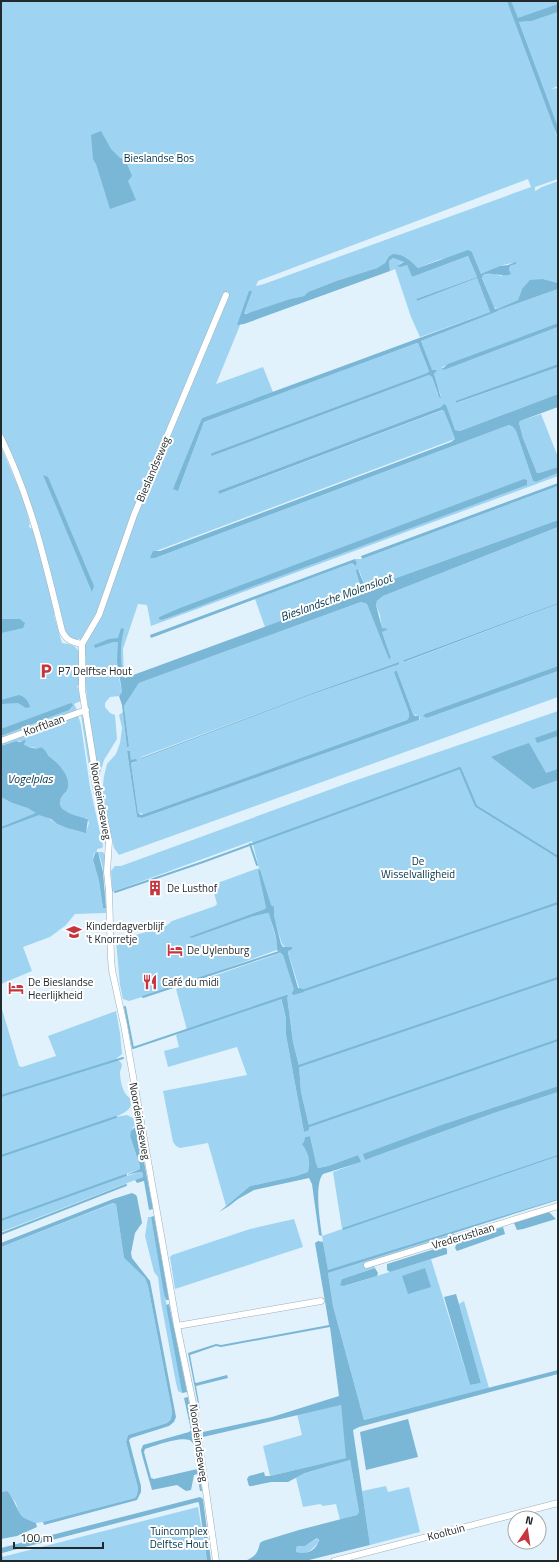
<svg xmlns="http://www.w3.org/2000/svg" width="559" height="1562" font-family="'Titillium Web',sans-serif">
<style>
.green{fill:#9ed4f1;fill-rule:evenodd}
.water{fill:#7ab6d5;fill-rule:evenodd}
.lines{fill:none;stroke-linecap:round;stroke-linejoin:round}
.stream{stroke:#7ab6d5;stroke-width:2}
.street-casing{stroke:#9fafb8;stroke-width:7}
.street{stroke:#fff;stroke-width:6}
.labels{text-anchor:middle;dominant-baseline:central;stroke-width:4;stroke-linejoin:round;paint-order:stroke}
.park-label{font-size:11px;fill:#00344a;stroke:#fff}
.street-label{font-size:11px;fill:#22292c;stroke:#fff}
.poi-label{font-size:11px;fill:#22292c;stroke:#fff;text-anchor:start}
.water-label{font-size:12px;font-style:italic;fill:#043a50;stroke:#fff}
</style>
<rect width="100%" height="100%" fill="#e1f2fc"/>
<path class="green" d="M1,1h557v4l-43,15 42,111h-2l3,8v40l-23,8v4l7,-4 16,-6v102l-15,-4 -21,10 -4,11 -21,9 -3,-2 -12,-30 1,-2 10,-2 8,3 8,-6 1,-4 6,-2c-12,-3 -24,8 -35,10l-9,-22 -34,8 -20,8c-7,-7 -15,-15 -25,-14l-4,2 -4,7 -8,5 -41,13 -28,11 -4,4 -14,3 -41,15 -4,-1 -29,71 47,-17 10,25 -71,26 -24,73 26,-69 213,-79h1l11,28 -2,2 -215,80v3l217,-81 3,2 6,18 3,1 -7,-20 1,-6 -3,1 -11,-30 75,-29 3,-2 59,-21v34l-116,44 2,3 114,-43v37l-102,38 1,1 101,-36v27l-98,37 -5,-1 -12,-26 -2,3 -223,84 1,3 224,-84 1,1 11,28 -299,112 -1,7 354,-133 4,2 3,4 17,50 3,1 22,-9v3l-407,150 -4,-21 -9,-1 -15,45 1,28 -5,1 3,14 -3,4 -9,1 -5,6v4l5,6 5,2 2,24 -13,21 -6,20 -11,-81 -2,-22 1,-19 -6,-19c-7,3 -12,-3 -16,-7l-49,-170 -14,-31zM528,179l3,8 -267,97 -8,2 2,-5zM522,480l5,3 -1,2 -364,135 -3,-3z
M558,12v74l-7,3 7,-1v39l-39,-105 13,-1z
M468,256l9,21 -61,22 1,2 60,-23 13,34 -70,25 -9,-20 -16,-48 -5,2 -1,-10 4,-3 11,4 -5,2 2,3 6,-2 5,12z
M541,414l17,43v10l-19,6h-2l-14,-35 -4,-15 1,-2z
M1,447l22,51 7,26 -1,1 1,3 4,1 22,84 -2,2 8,28c7,1 14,2 17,9v33l-2,1 6,14 -9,4 3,6 -76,28v-2l68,-26 -68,23z
M558,486v34l-190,68h-2l-7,-18 4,21 -98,36 -10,-28 97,-36 2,3 3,-3 -2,-4h7z
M558,527v76l-154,57 1,2 153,-58v62l-134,49 3,3 131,-47v26l-439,158 -5,-7 -12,-53 2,-19 3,-12 9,-10 4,-11 2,-15 -3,-13 4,-3 4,34h2l-5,-40 15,-23 222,-81 6,2 23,55 1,-1 -9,-26 -2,-17 -4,-10 1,-4 6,-5zM399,662l-5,4 -84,29 -169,64v-2l169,-63zM394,671h3l16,43 7,3 -1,3 -277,98 -5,-1 -10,-66h3l1,9 5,2 -5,1 7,50 6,1 263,-94 2,-3v-4z
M558,711v375l-111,37 -82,37 129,-47 64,-21v107l-230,72 -6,-35 20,-7 -9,-57 27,-10 -2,-7 -30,11 -10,2 -2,-5 -6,-27 -5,1c-2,12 8,23 3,35l-12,4 -46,10 -24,20 -18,-63 -28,5 -4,-2 -3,-4 -10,-51 84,-16 -10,-28 -69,20 -4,-16 15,-4 -3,-12 11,-5 -11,-41 104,-36 3,2 13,36h4l-13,-42 -5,-5 -8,-26 -8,-11 -1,2 -75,28 2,1 59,-21 17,-4 1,1 9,31 -1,5 -102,37 -46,14 -6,-2 -3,-14 -4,-44 50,-15 6,-5 43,-15 2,-2 -5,-19 47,-17 -7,-27 -140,51 -1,-21 4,-5h6l227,-83zM287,996l6,46 6,24 2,26 8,34 -5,6 -18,-97v-17l-5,-19z
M78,715l3,10 9,62 13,59 -1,2 -5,1v3h6l3,5 1,51h-1v5l-31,1 -9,11 -16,12 -27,10 9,24 -31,13v-155c8,-3 32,-14 38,-14 9,0 13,7 20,10 9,3 17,6 27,7l3,-9 -2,-5c-8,1 -26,-5 -27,-15 -1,-6 6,-9 7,-14 5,-14 -18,-37 -31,-41 -3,-1 -6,0 -9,-1l-3,-3 2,-3h-10l-15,5v-3zM98,852c7,17 8,38 8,56h-3l-4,-27 -6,-21 1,-7z
M81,715l3,2 22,117v12l-14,-59z
M1,797l9,5 13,3 13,7v2l-35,13z
M1,1006l18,60 3,1 34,-11 -8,-20 68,-25 4,22 2,21 -6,5c2,1 6,3 6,7 0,0 -2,5 -2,6 0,9 3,24 12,27 0,11 -7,13 -16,18l11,-2 8,4 2,6 -4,2 -3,9 10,30v3l-14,5 1,2 13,-4 3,1v4l-142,55z
M114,1203l2,1 8,54 21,20 3,8 24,125 -1,8 -4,4 -39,12 -2,7 12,46 -1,7 -2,3 -92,24 -7,1 -12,-4 -5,-4 -3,-12 -9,-12 -6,1v-245z
M148,1217h3l31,176 -4,-2 -2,-8 -15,-81 -3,-25 -4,-5 -9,-36z
M294,1219l9,28 -128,42 -5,-32 2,-2 78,-26z
M454,1233l1,3 -81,29 1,3 -33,11 3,7 86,-27 39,126 11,-2 -22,-79 5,-3 25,87 -125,32 -31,-114 -5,-33z
M341,1405l6,53 -77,18 -7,-30 39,-11 -5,-21z
M350,1460l9,52 -2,3 -17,5 -4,-16 -13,2 -3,-2 -17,3 -7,-29 9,-5z
M386,1486l2,6 21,-5 11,45 -50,13 -8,-54z
M198,1507l9,54h-204l-1,-4z
M318,1538v5c-8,8 -10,12 -22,10v-3l1,-4h8z"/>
<path class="water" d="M507,1h4l7,17 40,-14v8l-26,9 -13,1 39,105v11z
M101,131l10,18 9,9 5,1 7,17 -4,5 8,19 -26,9 -14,-45 -3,-5 -2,-24z
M468,250l4,2 9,22 19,-8 8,-1 8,-3v2l-6,2 -1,4 2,4c-9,4 -18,-3 -28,1l-1,3 13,31h2l21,-9 4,-11 8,-9 13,-1 15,4v6l-59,21 -3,2 -75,29 11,29h5l-3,4 7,24 -2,-1 -7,-20 -3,-2 -217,81 -1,-1 1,-2 215,-80 2,-2 -11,-28h-1l-213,79 -26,69 -5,-2 29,-71 288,-106 -13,-34 -60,23 -1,-2 61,-22 -9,-21 -56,21 -5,-12 -6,2 -4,-1 7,-4 -11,-4 -4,3 1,10 -146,53 -7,1 12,-34h3l-8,22 2,1 44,-15 14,-3 4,-4 28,-11 41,-13 8,-5 4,-7 4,-2c10,-1 18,7 25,14z
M558,323v4l-114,43 -2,-1 6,-5z
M558,364v3l-102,36v-2z
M558,394v13l-38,14 -1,2 4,15 14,35h2l19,-6v6l-22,9 -3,-1 -17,-50 -3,-4 -4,-2 -354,133h-5l3,-7h7l291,-109 4,-3 -11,-28 -2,-1 -223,84 -1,-3 223,-84 2,-3 3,1 9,25 5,1z
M43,475l5,2 46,109 -2,6z
M524,479l3,1v5l-351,130 -14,5 -3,-1v-2l21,-9z
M558,483v3l-196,73 -1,-3z
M558,520v7l-175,69 -6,5 -1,4 6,23 6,1 -6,3 9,26 -2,1 -22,-55 -6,-2 -222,81 -15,23 5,40 -2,1 -5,-42 -3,-9 3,-4 -5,-31 1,-19h-5l-18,6 -1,-3 15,-6 9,-1 3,-10 3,1c-4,16 -4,30 -1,47l2,2 237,-87 -6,-20 1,-2 1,1 8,18h2z
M355,559l2,4 -2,3 -3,-3 -201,75 -1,-3z
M558,603v1l-154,58v-2z
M1,619h19l5,4 -2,5 -22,5z
M399,662v2l-5,2 -84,29 -169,64v-1l169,-64z
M558,666v5l-131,47 -4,-2 2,-2z
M395,671h2l16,43 2,2h4v4l-277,98 -5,-1 -10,-66h3l1,9 5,-1 1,2 -6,2 7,50 3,2 3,-1 263,-94 2,-3v-4l-15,-41z
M19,695c6,2 9,5 11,12l-4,1 -8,-5 -17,1v-4z
M71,703l2,2 -4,5 -68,26v-7z
M558,730v6l-21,7 -2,-5z
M25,740l1,1 -2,3c3,4 14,6 17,3 5,3 5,6 8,9 9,7 21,19 19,31 -1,6 -7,8 -8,14 -2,12 22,16 28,18l-2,14 -19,-5 -10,-4 -6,-5 -12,-4 -38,14v-2l35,-14 -8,-5 -18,-6 -9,-5v-51l15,-5 4,1z
M529,743l17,30 12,-4v11l-25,9 -42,-32 15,-6z
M98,852l5,20 3,36h-3l-4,-27 -6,-21 2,-7z
M258,870h2l11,35 3,2v9l7,28 2,3h9v2l-4,2v2l10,35 5,1 1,3 -11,3 -1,-2 2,-4 -11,-34 -6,-5c1,-12 -5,-25 -8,-36l-1,-1 -17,4 -59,21 -3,-1 76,-28 1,-2z
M287,996l6,46 6,24 2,26 8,34v4l-5,2 -18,-97v-17l-5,-20z
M558,1086v6l-64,21 -129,47 -2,-6 84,-31z
M137,1125l16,84 -4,1 -5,-29 -7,2 -2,-3 8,-3v-4l-3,-1 -14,3 14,-6v-3l-10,-30 1,-5z
M310,1136l6,27 2,5 10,-2 30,-11 3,7 -38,12c-9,10 -3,48 -1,62l-3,-1 -7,-51 -3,-6 -55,12 -16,9 -9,7 -10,6 31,-26 46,-10 12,-4c3,-10 0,-20 -6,-28l2,-2 1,-5z
M558,1155v1l-215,74v-2z
M132,1193l4,2 1,2 5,26 -7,10 -4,20 1,5 18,23 26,136 -2,5 -5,4 -38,12 -2,2 12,46v6l-4,8 -93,25 -1,-3 92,-24 2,-3 1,-7 -12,-46 2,-7 39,-12 4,-4 1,-8 -24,-125 -3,-8 -21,-20 -8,-54 -3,-1 -112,44v-4l112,-44z
M558,1199v1l-230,73 5,33 31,114 194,-50v4l-199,53 -6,3 17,115 -65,16h-60c10,-4 13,-8 15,-18l3,-2 36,-11 58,-15 2,-3 -9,-52 -45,13 -17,9h-17l-19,4h-3l-2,-7 2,-3 15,-4 1,4h5l76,-18 -5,-53 -138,32v-5l69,-15 67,-21 -9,-69 -109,20 -5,-1 -26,9 5,27 1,1 31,-8 1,3 -32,8 4,23h-1l-11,-56 28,-9 5,1 108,-20 -14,-82 3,-2 5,1 5,28zM317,1538l2,2c-3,11 -13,15 -23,12v-2l1,-4h8z
M549,1212l7,7 -33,10 -6,1 -3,-7z
M154,1216l15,84h-3l-2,-6 -13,-77z
M503,1227l2,7 -48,17 -2,-3 2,-6z
M444,1246l3,3v5l-57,18 -3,-2v-6z
M375,1268l3,5 -1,3 -33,10 -4,-1 2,-6z
M425,1268l6,19 -23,7 -6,-18z
M456,1294l3,10 22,79 -11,2 -26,-88z
M169,1304l18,88 -5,1 -16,-88z
M188,1397l9,54h-2c-1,-3 -1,-7 -3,-9 -6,-8 -38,4 -47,7l-1,3 7,26 3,1 43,-10 -1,-13h1l5,35h-2l-3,-17 -3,1 -3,15 -5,1 -9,-6 -25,5 -10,-35 -1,-5 2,-5 46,-13 2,-2 -7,-32z
M408,1419l10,38 -52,13 -6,-38z
M7,1491c8,8 11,24 17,27 3,2 8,3 12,5l1,4 -20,9 -16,3v-47z
M200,1497l3,2 8,62h-4l-8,-58 -1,-1 -196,51 1,8h-2v-13z"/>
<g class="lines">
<path class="stream" d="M250,844l7,21
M115,892l88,-30 257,-94 16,38 82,51
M302,991l256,-88
M143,997l136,-45
M125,1007l8,41 154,-52
M299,1066l259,-88
M1,1096l122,-38
M309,1126l249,-86
M1,1156l115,-39
M1,1220l125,-45
M1,1234l125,-49"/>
<g class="street-casing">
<path id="street" d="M1,438c30,61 45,127 61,193 5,10 10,11 20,13
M1,741l85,-31
M367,1265l191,-59
M177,1326l144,-25
M216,1561l-22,-153 -17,-82 -53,-301 -12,-55 -1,-12 -2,-67 -2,-19 2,-31 -11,-52 -16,-99v-46l17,-29 35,-100 92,-220
M334,1561l224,-58"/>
</g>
<use href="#street" class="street"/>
</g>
<defs>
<g id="parking-bare" transform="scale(1.2)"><path d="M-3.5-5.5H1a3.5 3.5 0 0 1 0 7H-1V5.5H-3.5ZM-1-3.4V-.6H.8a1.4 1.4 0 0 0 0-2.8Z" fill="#c6363f" stroke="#fff" stroke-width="2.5" paint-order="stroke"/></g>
<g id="building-bare" transform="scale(1.2)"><path d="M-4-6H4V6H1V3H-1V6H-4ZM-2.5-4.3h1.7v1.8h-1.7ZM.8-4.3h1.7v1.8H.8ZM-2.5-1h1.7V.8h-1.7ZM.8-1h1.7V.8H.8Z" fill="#c6363f" stroke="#fff" stroke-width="2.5" paint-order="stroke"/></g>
<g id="school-bare" transform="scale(1.2)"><path d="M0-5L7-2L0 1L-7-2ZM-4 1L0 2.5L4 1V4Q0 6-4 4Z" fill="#c6363f" stroke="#fff" stroke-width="2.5" paint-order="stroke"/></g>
<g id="hotel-bare" transform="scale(1.2)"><path d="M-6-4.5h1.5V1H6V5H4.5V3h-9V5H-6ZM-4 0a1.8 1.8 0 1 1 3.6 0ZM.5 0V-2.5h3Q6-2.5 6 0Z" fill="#c6363f" stroke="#fff" stroke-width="2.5" paint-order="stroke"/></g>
<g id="restaurant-bare" transform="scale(1.2)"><path d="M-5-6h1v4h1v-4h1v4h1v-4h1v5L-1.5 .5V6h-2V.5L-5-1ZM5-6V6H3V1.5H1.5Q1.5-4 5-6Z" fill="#c6363f" stroke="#fff" stroke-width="2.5" paint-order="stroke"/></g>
</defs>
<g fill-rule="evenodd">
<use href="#parking-bare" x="46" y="671"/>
<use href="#building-bare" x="155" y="888"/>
<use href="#school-bare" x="74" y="932"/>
<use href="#hotel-bare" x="175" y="950"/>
<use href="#restaurant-bare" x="150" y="982"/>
<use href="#hotel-bare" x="16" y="988"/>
</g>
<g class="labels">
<g class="park-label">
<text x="159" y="158">Bieslandse Bos</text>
<text x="418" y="861">De<tspan x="418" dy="13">Wisselvalligheid</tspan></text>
<text x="179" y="1531">Tuincomplex<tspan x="179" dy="13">Delftse Hout</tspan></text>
</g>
<g class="street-label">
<text transform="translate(153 469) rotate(-67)">Bieslandseweg</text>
<text transform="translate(44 725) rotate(-20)">Korftlaan</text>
<text transform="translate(101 801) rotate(80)">Noordeindseweg</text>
<text transform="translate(140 1121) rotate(80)">Noordeindseweg</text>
<text transform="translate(463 1236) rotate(-17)">Vrederustlaan</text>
<text transform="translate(199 1443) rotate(82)">Noordeindseweg</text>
<text transform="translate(446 1532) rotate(-15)">Kooltuin</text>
</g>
<g class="poi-label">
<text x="58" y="671">P7 Delftse Hout</text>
<text x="167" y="888">De Lusthof</text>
<text x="86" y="926">Kinderdagverblijf<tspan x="86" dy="13">'t Knorretje</tspan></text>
<text x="187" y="950">De Uylenburg</text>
<text x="28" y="982">De Bieslandse<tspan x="28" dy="13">Heerlijkheid</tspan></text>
<text x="162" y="982">Café du midi</text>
</g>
<g class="water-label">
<text transform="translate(336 597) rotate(-20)">Bieslandsche Molensloot</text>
<text x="30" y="778">Vogelplas</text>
</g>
</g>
<rect width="559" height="1562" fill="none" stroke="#22292c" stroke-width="4"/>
<g transform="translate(527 1530) rotate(13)"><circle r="19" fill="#ffffff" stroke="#a7a9ab"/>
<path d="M0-3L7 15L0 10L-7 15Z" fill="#c6363f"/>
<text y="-6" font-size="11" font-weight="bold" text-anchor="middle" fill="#22292c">N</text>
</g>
<path d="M14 1542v6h89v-6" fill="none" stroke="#22292c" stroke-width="2"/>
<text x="20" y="1542" font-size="12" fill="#22292c" stroke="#ffffff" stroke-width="3" paint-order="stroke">100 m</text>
</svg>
